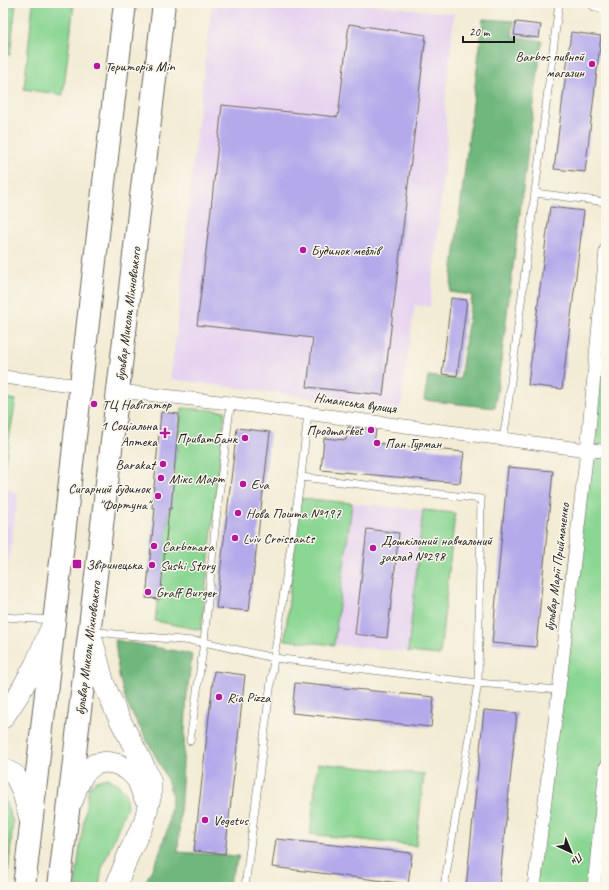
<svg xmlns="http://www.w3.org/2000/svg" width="609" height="890" font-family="Caveat,sans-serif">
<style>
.built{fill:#e6d3f0}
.green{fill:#8ad693;stroke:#537958}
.forest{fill:#6fb77d;stroke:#466a4c}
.building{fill:#b3a9eb}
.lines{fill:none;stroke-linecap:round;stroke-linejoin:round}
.service-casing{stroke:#67655d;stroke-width:8}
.minor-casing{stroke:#67655d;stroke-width:14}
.tertiary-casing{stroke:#67655d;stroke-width:18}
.primary-casing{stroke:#67655d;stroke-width:22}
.trunk-casing{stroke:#67655d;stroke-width:24}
.service{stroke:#fff;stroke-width:7}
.minor{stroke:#fff;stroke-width:13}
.tertiary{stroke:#fff;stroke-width:17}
.primary{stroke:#fff;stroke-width:21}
.trunk{stroke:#fff;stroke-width:22}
.poi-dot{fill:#b5179e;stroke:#fbf7ec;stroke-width:1.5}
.labels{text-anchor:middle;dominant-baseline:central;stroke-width:3;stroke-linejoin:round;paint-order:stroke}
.poi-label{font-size:14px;fill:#1c1c1c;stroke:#fbf7ec;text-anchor:start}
.street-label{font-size:14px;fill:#1c1c1c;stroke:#fbf7ec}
</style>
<rect width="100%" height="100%" fill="#fbf7ec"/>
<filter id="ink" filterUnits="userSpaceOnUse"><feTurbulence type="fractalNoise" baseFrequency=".025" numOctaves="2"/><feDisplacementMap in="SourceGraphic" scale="8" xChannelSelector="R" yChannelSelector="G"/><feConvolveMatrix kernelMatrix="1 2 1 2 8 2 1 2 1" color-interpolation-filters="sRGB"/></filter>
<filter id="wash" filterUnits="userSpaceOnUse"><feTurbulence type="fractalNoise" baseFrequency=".012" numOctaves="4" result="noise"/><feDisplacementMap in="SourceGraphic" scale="16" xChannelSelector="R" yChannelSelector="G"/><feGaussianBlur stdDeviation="0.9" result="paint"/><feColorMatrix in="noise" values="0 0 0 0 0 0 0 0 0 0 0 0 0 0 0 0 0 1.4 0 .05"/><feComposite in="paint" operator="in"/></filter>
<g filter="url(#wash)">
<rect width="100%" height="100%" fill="#f3ecd5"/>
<path class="built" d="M212,3h148l94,11 -9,90 2,36 -17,167 -15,-2 -15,104 -230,-30 6,-42 16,-164z
M3,485l15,10 -15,106z
M299,498l156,15 -15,142 -155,-15z"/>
<path class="green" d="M3,3h13l-6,52 -7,-1z
M33,3h41l-11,92 -39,-6z
M606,250v517l-12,120h-60z
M3,398l13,2 -13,72z
M182,408l43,3 -24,219 -46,-9z
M299,498l53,5 -18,142 -49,-5z
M423,510l32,3 -15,142 -32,-3z
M318,763l106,11 -8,72 -106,-12z
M107,778l11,6 7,8 2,14 -25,62 -3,19h-24l5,-41 9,-60 7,-5z
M3,795l10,27 -6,65h-4z"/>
<path class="forest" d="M483,19l31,2 -2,15 30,5 -47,367 -71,-8 4,-24 32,3 12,-84 -22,-3z
M115,640l77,14 -5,41 -9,157 61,4 -12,31h-84l15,-30 10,-30 4,-33 -7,-20 -39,-72 -7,-26z"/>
<g id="blocks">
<path class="building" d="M516,22l25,3 -2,13 -25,-3z
M349,24l77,11 -43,360 -76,-8 6,-49 -116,-13 14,-116 11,-104 116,12z
M571,32l30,4 -16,136 -31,-3z
M550,207l34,4 -22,178 -34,-4z
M451,298l16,2 -10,76 -15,-2z
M161,412l18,2 -8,95h-2l-9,90 -14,-1 9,-90h-3z
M348,427l28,3 -2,13 90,9 -4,31 -139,-13 3,-32 22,2z
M237,428l33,4 -21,179 -33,-3z
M508,467l45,4 -17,176 -44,-4z
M367,529l32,4 -12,105 -32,-4z
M214,671l31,4 -20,179 -31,-3z
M295,683l139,14 -3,30 -139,-14z
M484,710l33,3 -2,20 -16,154h-33z
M276,839l136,14 -4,31 -136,-17z"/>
</g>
</g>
<g filter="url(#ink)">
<use href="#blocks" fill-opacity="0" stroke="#67655d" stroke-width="1"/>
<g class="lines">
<g class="service-casing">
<path id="service" d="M535,193l71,9
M503,439l3,-18 53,-418
M301,477l180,22 -3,184 -34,204
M3,617l50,3
M93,631l22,3 89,8 70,16 204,25 81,7
M190,741l14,-99 12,-123 14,-111 -1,-5
M245,887l29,-229 27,-181 7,-64"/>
</g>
<g class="minor-casing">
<path id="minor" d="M3,377l78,9
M118,391l111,12 358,47 19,1
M534,887l25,-197 28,-240 19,-200
M594,887l12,-120"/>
</g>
<g class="tertiary-casing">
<path id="tertiary" d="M597,3l9,1"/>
</g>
<g class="primary-casing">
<path id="primary" d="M90,631l14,53 12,28 29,56 6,15v11l-7,29 -15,30 -13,34
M3,718l16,-24 16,-29 16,-37
M3,769l12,6 7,15 9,32
M73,800l4,-13 7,-14 11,-9 11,-2 11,2 11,6 9,9 7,18"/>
</g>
<g class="trunk-casing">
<path id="trunk" d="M24,887l76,-670 25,-214
M59,887l105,-884"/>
</g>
<use href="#service" class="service"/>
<use href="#minor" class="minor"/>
<use href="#tertiary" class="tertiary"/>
<use href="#primary" class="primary"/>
<use href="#trunk" class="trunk"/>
</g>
</g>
<g class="poi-dot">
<circle cx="592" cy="64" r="4"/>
<circle cx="97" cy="66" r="4"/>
<circle cx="303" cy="250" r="4"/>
<circle cx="94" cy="404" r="4"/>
<circle cx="371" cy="430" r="4"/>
<path d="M163 427h4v4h4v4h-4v4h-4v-4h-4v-4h4z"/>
<circle cx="245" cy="438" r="4"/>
<circle cx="377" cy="443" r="4"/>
<circle cx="163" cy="464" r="4"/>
<circle cx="161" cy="478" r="4"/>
<circle cx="243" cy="484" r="4"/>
<circle cx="158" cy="496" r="4"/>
<circle cx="238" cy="513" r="4"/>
<circle cx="235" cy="538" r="4"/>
<circle cx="154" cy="546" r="4"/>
<circle cx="373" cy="548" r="4"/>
<rect x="72" y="559" width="10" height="10" rx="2"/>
<circle cx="152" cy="565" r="4"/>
<circle cx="148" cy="592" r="4"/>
<circle cx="219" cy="697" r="4"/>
<circle cx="205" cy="820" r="4"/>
</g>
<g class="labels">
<g class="poi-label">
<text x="584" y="56" text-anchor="end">Barbos пивной<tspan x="584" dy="16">магазин</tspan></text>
<text x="105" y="66">Територія Min</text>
<text x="311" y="250">Будинок меблів</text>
<text x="102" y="404">ТЦ Навігатор</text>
<text x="157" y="425" text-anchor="end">1 Соціальна<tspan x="157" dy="16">Аптека</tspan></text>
<text x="363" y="430" text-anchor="end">Продmarket</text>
<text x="237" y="438" text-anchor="end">ПриватБанк</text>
<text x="385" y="443">Пан Гурман</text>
<text x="155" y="464" text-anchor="end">Barakat</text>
<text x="169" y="478">Мікс Март</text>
<text x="251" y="484">Eva</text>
<text x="150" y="488" text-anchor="end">Сигарний будинок<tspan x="150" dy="16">"Фортуна"</tspan></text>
<text x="246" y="513">Нова Пошта №197</text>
<text x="243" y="538">Lviv Croissants</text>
<text x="381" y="540">Дошкільний навчальний<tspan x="381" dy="16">заклад №298</tspan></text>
<text x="162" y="546">Carbonara</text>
<text x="86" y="564">Звіринецька</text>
<text x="160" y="565">Sushi Story</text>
<text x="156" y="592">Graff Burger</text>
<text x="227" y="697">Ria Pizza</text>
<text x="213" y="820">Vegetus</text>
</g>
<g class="street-label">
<text transform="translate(128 314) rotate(-83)">бульвар Миколи Міхновського</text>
<text transform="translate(355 403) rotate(8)">Німанська вулиця</text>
<text transform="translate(557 567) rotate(-83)">бульвар Марії Приймаченко</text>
<text transform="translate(88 648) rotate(-83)">бульвар Миколи Міхновського</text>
</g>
</g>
<rect width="609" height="890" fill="none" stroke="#fbf7ec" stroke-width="16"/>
<g transform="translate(571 852) rotate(136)" stroke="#fbf7ec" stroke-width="3" paint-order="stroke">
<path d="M0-3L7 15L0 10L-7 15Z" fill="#1c1c1c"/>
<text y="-6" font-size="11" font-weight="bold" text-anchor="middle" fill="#1c1c1c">Пн</text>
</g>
<path d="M463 36v6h51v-6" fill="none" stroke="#1c1c1c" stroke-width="2"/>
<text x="469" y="36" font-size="12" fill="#1c1c1c" stroke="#fbf7ec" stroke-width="3" paint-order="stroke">20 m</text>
</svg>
